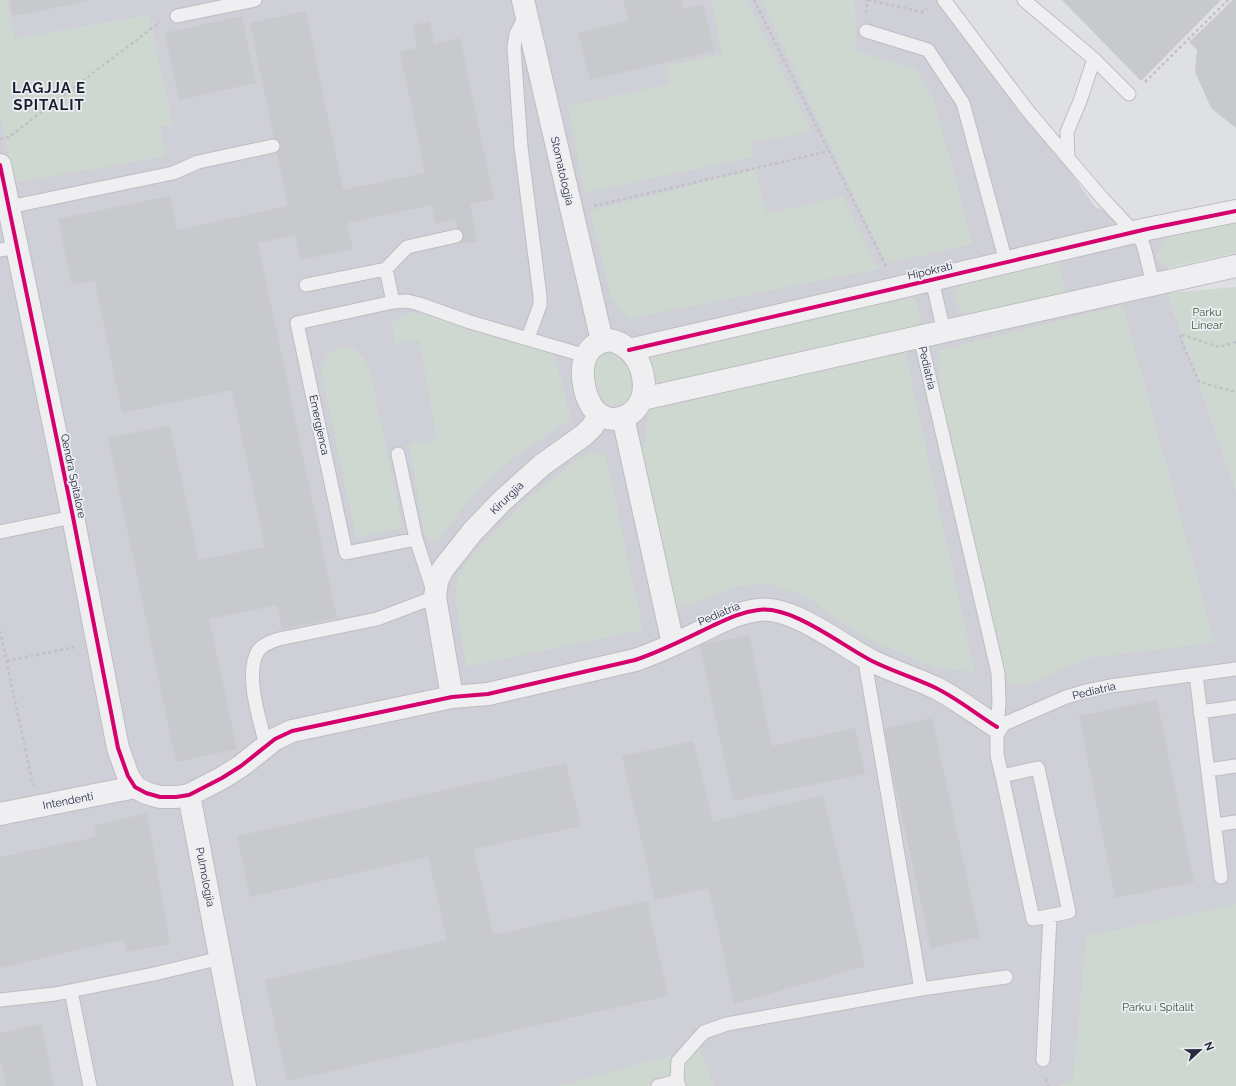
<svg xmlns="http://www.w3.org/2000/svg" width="1236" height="1086" font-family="Raleway,sans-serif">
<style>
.built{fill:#cecfd7}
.green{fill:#ced7d0}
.building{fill:#c8c9cc}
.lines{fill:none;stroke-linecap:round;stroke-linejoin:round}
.lane-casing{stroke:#bdbec2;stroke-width:15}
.street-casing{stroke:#bdbec2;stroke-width:24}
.path{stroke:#c0c1c6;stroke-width:2.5;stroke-dasharray:3 3;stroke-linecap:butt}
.lane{stroke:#efeff1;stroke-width:13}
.street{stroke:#efeff1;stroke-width:22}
.cycleway-casing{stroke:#edeef4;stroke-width:6}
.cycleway{stroke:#d6006c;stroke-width:4}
.labels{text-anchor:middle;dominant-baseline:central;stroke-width:3.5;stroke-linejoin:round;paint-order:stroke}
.street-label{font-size:11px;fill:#282b3c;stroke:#edeef4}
.park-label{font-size:11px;fill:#365736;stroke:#edeef4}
.district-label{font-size:15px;font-weight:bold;letter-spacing:1px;fill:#1a1d2d;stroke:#edeef4}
</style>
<rect width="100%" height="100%" fill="#dfe0e4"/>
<path class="built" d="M0,0h949l146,207 73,26v61l68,197v595h-1236z"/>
<path class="green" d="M0,0h7l8,38 134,-23 24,111h-13l6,30 -152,27 -14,-69z
M712,0h35l65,132 -61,10 2,15 -169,36 -16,-87 102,-22 -4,-18 56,-12z
M761,0h94l1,51 61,18 17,31 39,144 -87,20z
M756,169l10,45 77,-18 36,73 -251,50 -17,-21 -21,-87z
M1236,219v34l-69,15 -11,-11 12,-24z
M1058,259l8,34 -95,24c-19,-10 -21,-22 -7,-37z
M1236,287v204l-68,-198z
M913,295c6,9 8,16 7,28l-8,6 -257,57 -9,-35z
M1123,305l92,338 -127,15 -59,27 -21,-1 -68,-290 -1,-44z
M411,312l25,4 117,32 18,71 -52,35 -36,30 -24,29 -20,27h-11l-5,-12 -14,-84 28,-4 -18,-100 -25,5 -2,-23z
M348,346c12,6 17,13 22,25l33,157 -47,10 -35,-167c4,-17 10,-21 27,-25z
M905,351l70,321 -40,-4 -66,-29 -28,-17 -35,-26 -36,-12 -31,2 -67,25 -30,-154 8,-54z
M614,353c14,5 24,28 17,42 -2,5 -6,8 -11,10 -26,9 -36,-34 -20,-48 4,-3 9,-3 14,-4z
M591,452l15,4 37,174 -177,37 -11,-71 2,-18 14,-22 52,-53 52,-43z
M1236,904v182h-177l14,-8 13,-142z
M699,1048l16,38h-158z"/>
<path class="building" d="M10,0h77l1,1 -75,15z
M623,0h58l2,9 20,-5 11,47 -124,29 -12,-47 50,-12z
M1062,0h159l-80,81z
M1233,0h3v128l-25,-20 -16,-36 2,-22 -8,-8z
M306,11l37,179 82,-17 -25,-121 17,-4 -4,-23 17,-4 4,23 26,-6 34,161 -24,5 7,37 -16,3 -5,-25 -20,5 -4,-19 -85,18 6,26 -53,11 -5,-25 -37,8 79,375 -55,11 -5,-24 -68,14 28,130 -61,13 -68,-324 62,-13 29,135 66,-13 -33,-157 -110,23 -27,-132 -23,4 -14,-66 112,-23 7,34 111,-24 -38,-183z
M242,16l14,67 -77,17 -14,-67z
M749,635l23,111 83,-18 10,46 -132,27 -33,-156z
M1157,700l37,182 -79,16 -36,-182z
M932,718l48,219 -49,11 -48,-219z
M693,741l20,81 110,-27 42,171 -131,38 -25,-116 -54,12 -33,-144z
M566,763l15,63 -107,23 19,86 154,-34 21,95 -381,85 -22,-101 182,-40 -19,-83 -178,40 -13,-61z
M147,813l23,131 -43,8 -3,-13 -124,29v-111l96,-20 -2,-11z
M41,1024l13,62h-48l-6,-27v-26z"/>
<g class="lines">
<g class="lane-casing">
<path id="lane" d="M944,0l84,111 74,87 32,34 8,10 3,9 8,33
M1024,0l70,59 35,35
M526,15l-10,19 -2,14 7,99 19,149v9l-12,33
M177,16l78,-16
M866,31l62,19 35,53 43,159
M1068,158l-1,-26 13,-31 14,-42
M9,207l164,-34 25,-11 75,-16
M0,250l17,-3
M386,269l7,33
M932,280l12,52
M306,285l80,-16 21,-22 49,-11
M920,337l78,336 1,30 -2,24v28l5,21 31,143 36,-7 -31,-144 -36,8
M0,532l73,-15
M416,539l-70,14 -49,-230 96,-21 14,-1 12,3 51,18 116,34
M864,656l57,333 85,-12
M1196,675l25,202
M1200,712l36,-5
M997,727l69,-30 20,-6 24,-5 126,-17
M266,745c-6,-24 -22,-71 -8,-94 5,-7 14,-10 21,-12l98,-20 58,-22 -19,-58 -18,-85
M1208,770l28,-4
M1215,825l21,-3
M71,991l19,95
M0,1000l55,-6 99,-20 67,-16
M1043,1060l7,-144
M677,1081l1,-20 26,-29 23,-8 194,-35
M658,1086l19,-5 2,5"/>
</g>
<g class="street-casing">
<path id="street" d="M523,0l79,341
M0,165l73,352 45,231 10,28 7,11 11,6 14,4h16l13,-2 33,-17 19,-12 34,-27 17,-8 160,-34 36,-3 147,-34c27,-9 52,-22 77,-34 15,-7 29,-14 46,-16 34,-5 83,35 114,51 20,10 43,17 64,27 22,11 40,26 61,39
M609,340c7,1 13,4 19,9 15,12 22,42 9,58 -5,7 -13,11 -21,12 -18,1 -27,-13 -31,-29 -5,-21 -3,-46 24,-50z
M629,350l268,-62 250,-59 89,-18
M642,399l594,-133
M623,417l50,227
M452,697l-17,-100 2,-16 6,-12 30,-38 30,-31 39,-35 42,-30 8,-8 7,-12
M189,795l56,291
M0,814l135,-27"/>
</g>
<path class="path" d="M754,0l132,266
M868,0l54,12 5,-3
M866,13l1,-13
M1145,82l83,-82
M0,139l9,-2 151,-115
M594,206l235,-55
M1236,342l-17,5 -39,-13 1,6 18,42 37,10
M0,631l33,154
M7,661l68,-14
M1046,1079l2,7"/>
<use href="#lane" class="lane"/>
<use href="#street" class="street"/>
<g class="cycleway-casing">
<path id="cycleway" d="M0,165l73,352 45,231 10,28 7,11 11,6 14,4h16l13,-2 33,-17 19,-12 34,-27 17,-8 160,-34 36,-3 147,-34c27,-9 52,-22 77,-34 15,-7 29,-14 46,-16 34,-5 83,35 114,51 20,10 43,17 64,27 22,11 40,26 61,39
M629,350l268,-62 250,-59 89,-18"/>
</g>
<use href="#cycleway" class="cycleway"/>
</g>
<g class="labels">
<g class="street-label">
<text transform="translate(562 171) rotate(77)">Stomatologjia</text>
<text transform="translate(930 271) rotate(-13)">Hipokrati</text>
<text transform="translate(927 368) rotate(77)">Pediatria</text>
<text transform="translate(319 425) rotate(78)">Emergjenca</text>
<text transform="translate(73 476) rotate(78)">Qendra Spitalore</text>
<text transform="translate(507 498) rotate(-44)">Kirurgjia</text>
<text transform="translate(719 614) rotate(-23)">Pediatria</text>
<text transform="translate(1094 691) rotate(-13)">Pediatria</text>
<text transform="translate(68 801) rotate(-11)">Intendenti</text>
<text transform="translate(205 877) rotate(79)">Pulmologjia</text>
</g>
<g class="park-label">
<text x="1207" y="312">Parku<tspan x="1207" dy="13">Linear</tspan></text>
<text x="1158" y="1007">Parku i Spitalit</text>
</g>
<g class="district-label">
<text x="49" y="88">LAGJJA E<tspan x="49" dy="17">SPITALIT</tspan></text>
</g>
</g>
<g transform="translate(1200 1050) rotate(68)" stroke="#edeef4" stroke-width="3" paint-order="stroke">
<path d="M0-3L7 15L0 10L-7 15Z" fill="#282b3c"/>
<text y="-6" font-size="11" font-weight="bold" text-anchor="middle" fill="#282b3c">N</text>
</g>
</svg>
